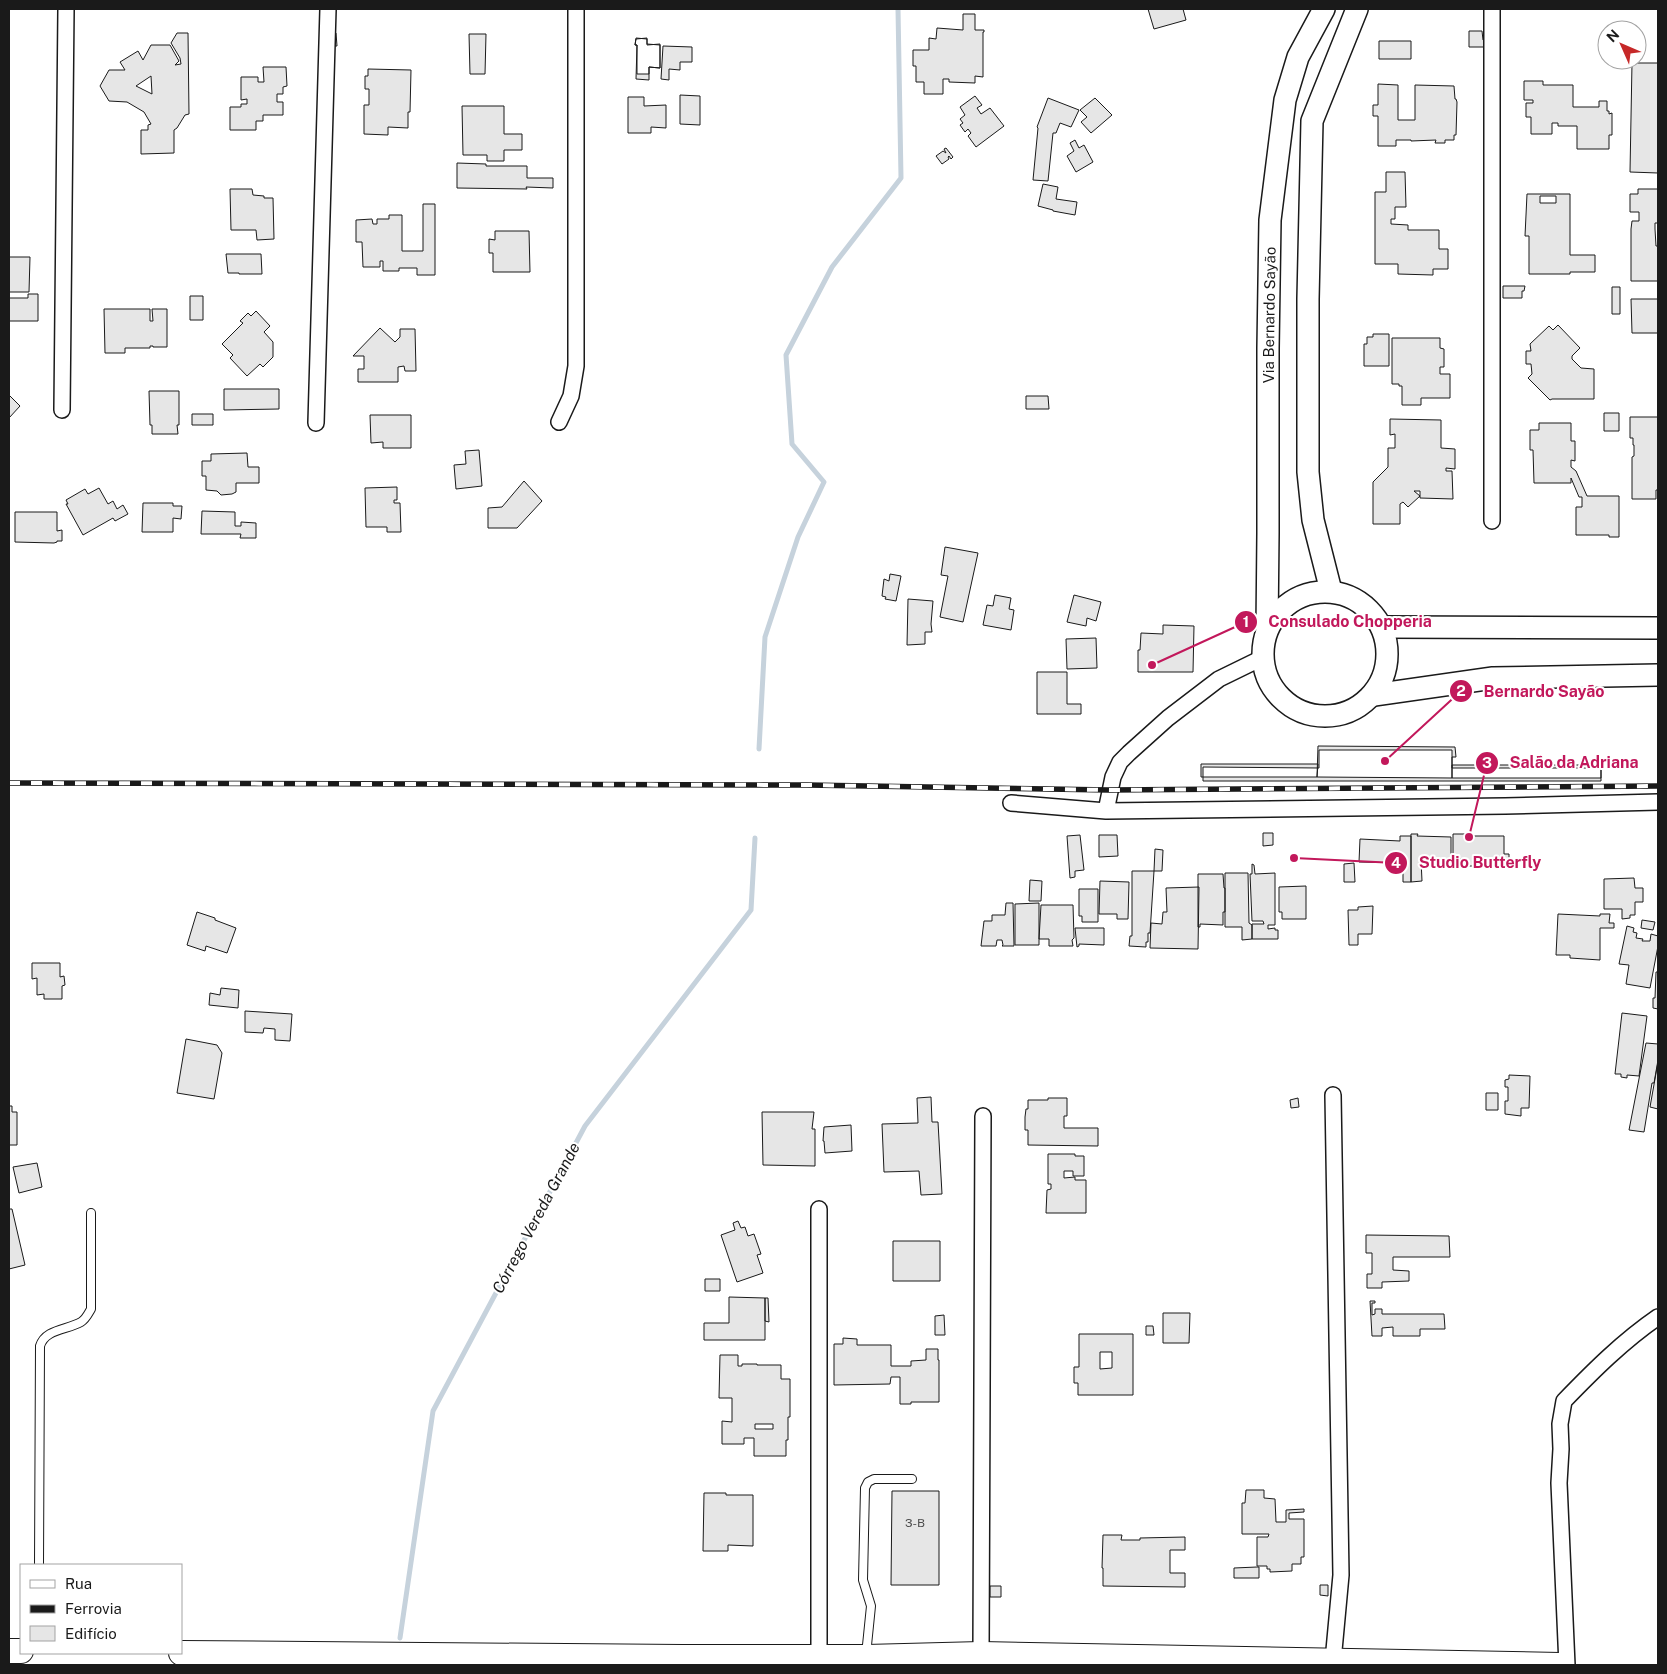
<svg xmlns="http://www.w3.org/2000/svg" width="1667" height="1674" font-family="'Public Sans',sans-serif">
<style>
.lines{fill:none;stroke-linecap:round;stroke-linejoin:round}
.stream{stroke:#c6d2dc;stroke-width:5}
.building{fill:#e6e6e6;stroke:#1a1a1a;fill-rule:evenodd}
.lane-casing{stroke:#1a1a1a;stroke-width:10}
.street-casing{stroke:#1a1a1a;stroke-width:18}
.secondary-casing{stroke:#1a1a1a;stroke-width:24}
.primary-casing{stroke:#1a1a1a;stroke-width:26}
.lane{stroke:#fff;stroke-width:8}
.street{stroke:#fff;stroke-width:15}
.secondary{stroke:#fff;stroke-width:21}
.primary{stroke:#fff;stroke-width:24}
.rail-casing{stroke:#1a1a1a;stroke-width:5.5}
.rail{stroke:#fff;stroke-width:4;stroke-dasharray:11;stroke-linecap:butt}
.labels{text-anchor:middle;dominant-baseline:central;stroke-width:4;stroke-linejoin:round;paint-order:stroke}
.number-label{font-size:12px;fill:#4d4d4d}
.street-label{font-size:15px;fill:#1a1a1a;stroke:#fff}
.water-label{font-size:16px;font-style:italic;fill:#1a1a1a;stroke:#fff}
.leader{fill:none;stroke:#c2185b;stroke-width:2}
.callout-dot{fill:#c2185b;stroke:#fff;stroke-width:2}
.mark-label{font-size:15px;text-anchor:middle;font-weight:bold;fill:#fff}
.callout-label{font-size:16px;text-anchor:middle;font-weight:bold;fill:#c2185b;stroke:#fff;stroke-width:4;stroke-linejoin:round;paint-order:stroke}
</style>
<rect width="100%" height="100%" fill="#fff"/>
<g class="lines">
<path class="stream" d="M759,749l6,-112 33,-100 26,-55 -32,-38 -6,-89 46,-88 69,-89 -3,-169
M400,1638l33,-227 152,-285 166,-216 4,-72"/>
</g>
<path class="building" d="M1148,9h35l3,11 -32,9z
M963,14h12v16h9v2h-1v45l-8,-1v7l-26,-1v-3h-6v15h-19v-12h-8v-16h-3v-16h16v-12l7,1 1,-11 26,2z
M1469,31h13l1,9h4v7h-18z
M177,33h11l1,81 -4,1 -8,13 -3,2v23l-33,1v-24h7v-5l3,-1 -7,-12 -17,-10 -18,-1 -9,-15 9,-16h16l-5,-8 18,-11 5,9 8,-15h19l9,16 -4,4 6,-1 -1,-6 -9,-15zM151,76l1,18 -16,-8z
M325,33h11l1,13h-12z
M469,34h17l-1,40h-15z
M636,38l11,1v5l13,1v23l-11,-1v7h-12v-29h-2z
M647,38v7l13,-1v24l-11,-1v13l-13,-1 1,-34h-2l1,-6z
M1379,41h32v18h-32z
M663,46l29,1v15h-12v8l-11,-1v11l-8,-1z
M1632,63h26v110l-28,-1z
M263,67h23l1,19 -4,1v7h-6v8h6v13h-20v6h-7v9h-26v-23h11v-3h6v-5l-6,1v-23h17v5h6z
M368,69l43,1 -1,42h-2v16l-20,-1v8l-24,-1v-29h5v-16h-4v-13h3z
M1524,81h19v4h30v22h26v-6h8v10h2v3l3,-1v22h-3v14h-32v-23h-19v-3h-6v11h-21v-17h-5v-14h7v-3h-9z
M1378,84l20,1v35h17v-35l39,1 1,13h1l1,3 -1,33h-2v5h-9v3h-10l1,-3 -25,1v-1h-15v6h-18v-30h-5v-11h5z
M680,95l20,1v29l-20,-1z
M975,96l7,9 -5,3 4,6 9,-6 14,18 -28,21 -8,-11 3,-3 -3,-4 -3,3 -5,-7 3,-2 -3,-4 5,-4 -5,-8z
M628,97h16v9l22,-1v23l-15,-1v6h-23z
M1048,98l31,12 -8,17 -11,-4 -4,10h-3l-5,48 -15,-1 5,-52 -1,-1z
M1095,98l17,17 -21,18 -10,-11 6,-5 -7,-7z
M462,106h42v28h18v16h-18v11h-17v-6h-24z
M1075,140l4,8 5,-3 9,17 -17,10 -9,-16 7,-5 -4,-8z
M946,148l7,9 -2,2 -2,-3 -1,1 1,2 -7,5 -6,-8 7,-5 3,2 -2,-4z
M457,163l29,1v2h41v12h26v10l-27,-1 1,2 -70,-1z
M1386,172h19l1,35h-11v12h-4v5l17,1v5h31v19h9v20h-15v6l-35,-1v-10h-23v-72h11z
M1043,184l15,3 -2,12 21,3 -2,13 -22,-4v-1l-15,-4z
M230,189h22l1,6 11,1v2h9l1,41 -17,1 -1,-10h-25z
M1638,189h20v34h-3v6l1,17h2v35h-27v-52l1,-8h7v-9h-9v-18h8z
M1527,194h43v61h25v17h-25v2h-41v-38h-4zM1540,196h16v7h-16z
M423,204h12v71h-18v-7h-18v3h-16v-10h-3v6h-17l-1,-25h-6v-22l16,-1 1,5h4v-5h12v-4h13v36h21z
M495,231h34l1,41h-37v-19h-4v-14l6,1z
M226,254h35l1,20h-23v-1h-11z
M9,257h21l-1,35h-20z
M1503,286h22l-1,5h-2v7h-19z
M1612,287h8v27h-8z
M28,294h10v27h-29v-23h19z
M190,296h13v24h-13z
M1631,299h27v34h-26z
M104,309h46v12h3l-1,-12h15v38h-14v-1h-3v2h-25v5h-20z
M256,311l14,15 -6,6 9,10v15l-10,10 -3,-3 -13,12 -17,-18 3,-3 -11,-11 21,-21 -3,-2 8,-8 3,3z
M1558,325l22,23 -8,8v3l9,9 13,1v30h-42l-2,1 -22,-22 4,-4 -1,-10h-5v-13h5l-1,-7 19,-18 4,4z
M380,328l15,14 5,-5v-8h15l1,42h-11l-1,-5 -6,1v15h-40v-13h6v-13h-11z
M1373,334h16v32h-25v-22h3v-7h6z
M1392,338h48v10l4,1v18h-4v7h10v24h-29v7h-19v-19h-3v-2h-7z
M224,389h55v20l-55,1z
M149,391h30v34h-2l1,9h-26v-9h-2z
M9,395l11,11 -11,12z
M1026,396h22l1,13h-23z
M1604,413h15v18h-15z
M192,414h21v11h-21z
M370,415h41v33h-28v-6l-12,1z
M1630,417h28v73h-2v9h-24v-42l2,-1v-11h-1v-7h-3z
M1390,419l51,1v28l14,1v20l-9,-1v3h6l1,28 -33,-1v-7h-6l6,5 -12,11 -5,-5 -3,2v20h-27v-42l15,-15v-19h7v-14l-5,1z
M1539,423h32v18h4v20l-4,-1v7l5,4 11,25h32v41h-10v-2h-33v-28h6v-10h-3l-8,-19v5h-37l-1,-33h-3v-20h9z
M479,450l3,36 -26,3 -2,-24 12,-1 -1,-13z
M247,453l1,14h11v16h-23v9l-4,2 -11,1 -4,-4 -11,-1v-14h-4v-15h9v-7z
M524,481l18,20 -25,27h-29v-20l14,-1z
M397,487v13h-3v3h6l1,29h-14v-5h-21l-1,-39z
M99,488l9,16 5,-3 4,8 6,-4 5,9 -13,7 -2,-3 -30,17 -17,-31h2l-2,-4 19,-11 3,5z
M143,503h30v3h9l-1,13 -8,-1v14h-31z
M202,511l33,1v14h6v-4l15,1v15h-16l1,-4h-40z
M15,512h42v19l5,-1v11h-5v1l-3,1 -39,-1z
M945,547l33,6 -15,69 -23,-5 8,-41 -7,-1z
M890,574l11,2 -5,25 -11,-2 1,-2 -4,-1 2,-17 5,2z
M995,595l16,3 -2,11 5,1 -3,20 -28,-5 4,-20 6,1z
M1074,595l27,7 -5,19 -9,-3 -1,8 -19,-4z
M908,599l25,2 -2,23 1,8h-7v12l-18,1z
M1163,625l31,1 -1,46h-55v-22h2l1,-17 22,1z
M1096,638l1,30 -30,1 -1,-30z
M1037,672h30v32h14v10h-44z
M1318,746l137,1 1,10h-4v21l-135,-1z
M1319,750h133v18h149v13h-398v-14l116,1z
M1201,764h117l-1,13h-116z
M1452,765h149v13h-149z
M1263,833h10v12l-10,1z
M1411,834h7l-1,2 34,1v21l-18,2 1,4h-9v-4h-4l1,21 -11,1z
M1453,834h14v2h37v18h5v4h2l1,6 -12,2v-6l-2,1v5h-37v-7h-8z
M1080,835l4,35 -9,1v6l-5,1 -3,-42z
M1099,835h18l1,21 -19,1z
M1400,836h11v46h-8v-19l-44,-1 1,-23 40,2z
M1155,849l8,1 -1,21h-8z
M1354,863l1,19h-11v-18z
M1252,864l2,1 1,9 20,-1v52h-7v4l7,-1v2h3v9h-26v-15h12l-1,-3h-11l-2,-47h2z
M1132,871h22l-4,62h-2v9h-2v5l-17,-1 1,-10h2z
M1225,873h23l1,50 3,2v14l-10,1v-13h-17z
M1198,874h25l1,14h1v24h-2v13l-23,-1v3h-2z
M1634,878l1,10h8v14h-8v13h-5v3l-8,1v-10h-18v-30z
M1030,880l12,1 -1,20h-12z
M1100,881l29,1 -1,37h-11v-5h-18z
M1306,886v33h-24v-7h-3v-25z
M1199,887l-1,62 -48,-1 1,-25 11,1 1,-12h4l-1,-24z
M1079,889h19v33h-16v-6h-3z
M1006,903h7l1,43h-12l1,-1 -1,-5h-5l-1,6h-15l3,-25h8v-6h13z
M1039,903v42h-24v-41z
M1041,905h32l1,33 -2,2 1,6h-24v-7h-10z
M1373,906l-1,28h-14v11h-9l-1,-35h10v-3z
M197,912l18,6v2l21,8 -9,25 -21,-7 -1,5 -18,-6z
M1558,914l42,2v-2h10l-1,9h5v5h-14v32l-30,-2v-3h-14z
M1642,920l13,2 -2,8 -12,-2z
M1627,926l7,2 -1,4 4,1 -1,5 7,1 -1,2h8l1,-7 7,2v10l-8,42 -24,-4 3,-19 -10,-1z
M1075,928h29v17l-25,-1v2l-2,1z
M32,963h28v14l4,-1 1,9 -3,1v13h-18v-5l-7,1v-17l-5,1z
M1656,972h2v37l-5,-1v-10h2z
M221,988l18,2 -1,18 -29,-3 1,-12 10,2z
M245,1011l47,3 -2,27 -15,-1v-11l-11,-1 -1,5 -18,-1z
M1622,1013l25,3 -8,60 -12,-1v3l-6,-1v-3h-6z
M186,1039l31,6 5,8 -8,46 -37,-6z
M1646,1043l12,1v16l-4,23h-2l-8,49 -15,-2z
M1658,1062v47l-8,-2z
M1509,1075l21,1 -1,32h-8v8l-16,-2v-13h3v-14h-3v-7l4,-1z
M1486,1093h12v17h-12z
M931,1097l1,25h6l4,72 -21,1 -2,-24 -35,1 -2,-48 36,-1 -1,-25z
M1048,1098h19v18h-3v12h34v18l-70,-1v-15h-3v-13l1,-8h2v-9h20z
M1298,1098l1,9 -8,1 -1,-8z
M9,1106h3v6h5v33h-8z
M762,1112h52l-2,17h3v37l-52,-1z
M851,1125l1,26 -27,2 -1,-12h-1l1,-14z
M1048,1154h27v2h9v20h-11v-5h-9v7l11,-1v3h11v33h-40l1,-23 4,-1v-5h-3z
M37,1163l5,24 -23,6 -6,-26z
M9,1209h3l13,56 -16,4z
M738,1221l3,7 4,-1 3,9 6,-2 7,20 -4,1 6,18 -26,9 -16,-47 14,-5 -2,-7z
M1366,1235l83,1 1,21h-57v13l16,1v10l-27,1v6h-15v-14h5v-21h-6z
M893,1241h47v40h-47z
M705,1279h15v12h-15z
M729,1297l36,1v42h-61v-17h25z
M765,1298h3l1,24 -4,-1z
M1370,1301h5v2h-3v12l3,-1v-5h7v5h62l1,15h-25v7h-27v-9l-11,1v8h-10z
M1163,1313h27l-1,30h-26z
M944,1315l1,20h-10v-19z
M1146,1326h7l1,9h-8z
M1079,1334h54v61h-55v-12h-4v-16h5zM1100,1352h12v16l-12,1z
M843,1338l14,1v6h34v21h20v-5l15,-1v-11h12v11h1v42h-28v2h-11v-27h-9l-1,7 -56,1v-41h9z
M720,1355h18v11h4v-2h15v1h24v14h9v38h-2v23h-2v16h-32v-18h-10v6h-22v-23l10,1v-24h-13zM755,1424h18v5h-18z
M1246,1490h18v8l11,1 1,23h10v-12l18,-1v3l-15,1v6h15v38h-3v7h-9v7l-22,1v-3h-3v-3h-10v-29h11l1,-3h-27v-31h3z
M892,1491h47v94h-48z
M704,1493h22v2h27v51l-25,-1v6h-25z
M1103,1535h19l-1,5h19v-2l45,-1v13h-15v23h15v14l-82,-1v-18h-1z
M1257,1567h2v11h-25v-10z
M1320,1585h8v11l-8,-1z
M990,1586h11v11h-11z"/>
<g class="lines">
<g class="lane-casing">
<path id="lane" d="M39,1565l1,-219c5,-17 27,-16 41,-24 5,-3 7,-8 10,-13v-96
M866,1655l5,-49 -8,-26 2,-92 3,-6 6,-3h38"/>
</g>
<g class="street-casing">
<path id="street" d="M1492,9v512
M62,410l4,-401
M559,422l12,-26 5,-30v-357
M316,423l12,-414
M1011,803l95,8 399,-5 153,-4
M1106,811l7,-34 7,-15 9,-9 39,-35 51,-39 43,-21
M1333,1095l8,480 -8,86
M981,1654l2,-538
M819,1656v-447
M1567,1665l-8,-182 2,-34 -1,-25 4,-23c29,-30 59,-60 94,-84"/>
</g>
<g class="secondary-casing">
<g id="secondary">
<path d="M1331,591l-18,-71 -5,-48v-173l4,-178 45,-112"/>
<circle cx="1325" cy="654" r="62"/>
<path d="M1383,627l275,1"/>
<path id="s1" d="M1267,630l1,-97v-185l2,-128 15,-120 13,-43 26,-48"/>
<path d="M1374,695l119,-17 165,-3"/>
</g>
</g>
<g class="primary-casing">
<path id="primary" d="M9,1651h12
M181,1653l501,4h184l115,-3 579,11"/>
</g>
<use href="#lane" class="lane"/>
<use href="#street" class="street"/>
<use href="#secondary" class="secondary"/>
<use href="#primary" class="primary"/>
<g class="rail-casing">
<path id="rail" d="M9,783l798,2 302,5 549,-4"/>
</g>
<use href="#rail" class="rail"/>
</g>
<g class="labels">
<g class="number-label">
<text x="915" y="1523">3-B</text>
</g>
<g class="street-label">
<text stroke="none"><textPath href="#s1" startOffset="315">Via Bernardo Sayão</textPath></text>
</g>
<g class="water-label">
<text transform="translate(536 1218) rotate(-62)">Córrego Vereda Grande</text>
</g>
</g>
<path class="leader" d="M1152 665L1246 622M1385 761L1461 691M1469 837L1487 763M1294 858L1396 863"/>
<g class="callout-dot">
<circle cx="1152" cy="665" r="5"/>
<circle cx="1385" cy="761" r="5"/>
<circle cx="1469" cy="837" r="5"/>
<circle cx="1294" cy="858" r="5"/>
<circle cx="1246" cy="622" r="12"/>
<circle cx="1461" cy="691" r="12"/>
<circle cx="1487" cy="763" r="12"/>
<circle cx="1396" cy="863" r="12"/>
</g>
<g class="mark-label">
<text x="1246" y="627">1</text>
<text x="1461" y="696">2</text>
<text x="1487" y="768">3</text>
<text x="1396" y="868">4</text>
</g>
<g class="callout-label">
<text x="1350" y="627">Consulado Chopperia</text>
<text x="1544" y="697">Bernardo Sayão</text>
<text x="1574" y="768">Salão da Adriana</text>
<text x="1480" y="868">Studio Butterfly</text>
</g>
<rect width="1667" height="1674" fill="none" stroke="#1a1a1a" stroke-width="20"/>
<rect x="20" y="1564" width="162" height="90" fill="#ffffff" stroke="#a3a3a3"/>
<rect x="30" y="1580" width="25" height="8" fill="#ffffff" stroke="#a3a3a3"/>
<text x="65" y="1589" font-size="15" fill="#1a1a1a">Rua</text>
<rect x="30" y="1605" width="25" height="8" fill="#1a1a1a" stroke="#a3a3a3"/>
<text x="65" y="1614" font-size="15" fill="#1a1a1a">Ferrovia</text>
<rect x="30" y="1626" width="25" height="15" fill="#e6e6e6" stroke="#a3a3a3"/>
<text x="65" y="1639" font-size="15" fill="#1a1a1a">Edifício</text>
<g transform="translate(1622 45) rotate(315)"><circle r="24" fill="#ffffff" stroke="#a3a3a3"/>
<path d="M0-4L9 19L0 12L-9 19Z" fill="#c62828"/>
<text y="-8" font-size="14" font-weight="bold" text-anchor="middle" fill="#1a1a1a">N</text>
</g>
</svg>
